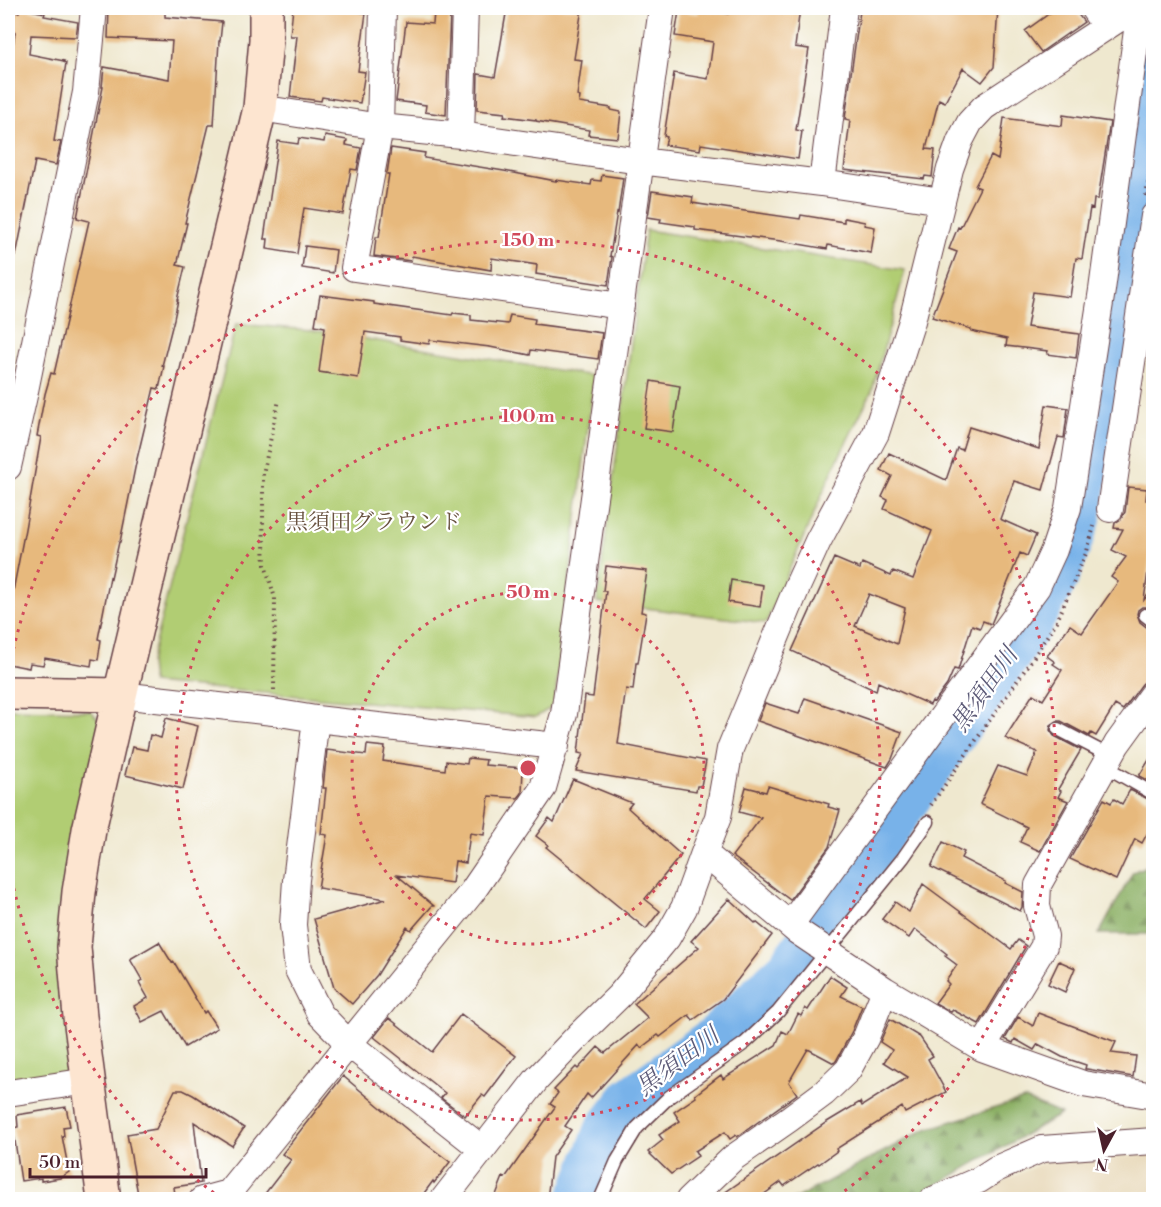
<svg xmlns="http://www.w3.org/2000/svg" width="1161" height="1207" font-family="'Libre Bodoni','Noto Serif JP',serif">
<style>
.built{fill:#e8d9ba}
.forest{fill:url(#forest-firs);stroke:#6b6848;stroke-width:1.5}
.green{fill:#b1cd73;stroke:#7e764f;stroke-width:1.5}
.lines{fill:none;stroke-linecap:round;stroke-linejoin:round}
.river{stroke:#78b2e9;stroke-width:42}
.building{fill:#e7b97d;fill-rule:evenodd}
.lane-casing{stroke:#633d44;stroke-width:15}
.street-casing{stroke:#633d44;stroke-width:28}
.secondary-casing{stroke:#633d44;stroke-width:36}
.path{stroke:#633d44;stroke-width:4;stroke-dasharray:1.5 4.5;stroke-linecap:butt}
.lane{stroke:#fff;stroke-width:12}
.street{stroke:#fff;stroke-width:26}
.secondary{stroke:#fde5d0;stroke-width:33}
.ring{fill:none;stroke:#d1495b;stroke-width:3;stroke-dasharray:3 6}
.labels{text-anchor:middle;dominant-baseline:central;stroke-width:4.5;stroke-linejoin:round;paint-order:stroke}
.park-label{font-size:22px;fill:#695341;stroke:#fff}
.water-label{font-size:24px;font-style:italic;fill:#5c5a77;stroke:#fff}
.centre{fill:#d1495b;stroke:#fff;stroke-width:3}
.ring-label{font-size:18px;text-anchor:middle;font-weight:bold;fill:#d1495b;stroke:#fff;stroke-width:4.5;stroke-linejoin:round;paint-order:stroke}
</style>
<defs>
<pattern id="forest-firs" width="22" height="20" patternUnits="userSpaceOnUse" patternTransform="scale(1.5)"><rect width="22" height="20" fill="#8cb065"/><path d="M5 1l3.5 6h-7zM16 11l3.5 6h-7z" fill="#748f53"/></pattern>
</defs>
<rect width="100%" height="100%" fill="#fff"/>
<filter id="ink" filterUnits="userSpaceOnUse"><feTurbulence type="fractalNoise" baseFrequency=".0167" numOctaves="2"/><feDisplacementMap in="SourceGraphic" scale="12" xChannelSelector="R" yChannelSelector="G"/><feConvolveMatrix kernelMatrix="1 2 1 2 8 2 1 2 1" color-interpolation-filters="sRGB"/></filter>
<filter id="wash" filterUnits="userSpaceOnUse"><feTurbulence type="fractalNoise" baseFrequency=".008" numOctaves="4" result="noise"/><feDisplacementMap in="SourceGraphic" scale="24" xChannelSelector="R" yChannelSelector="G"/><feGaussianBlur stdDeviation="1.35" result="paint"/><feColorMatrix in="noise" values="0 0 0 0 0 0 0 0 0 0 0 0 0 0 0 0 0 1.4 0 .05"/><feComposite in="paint" operator="in"/></filter>
<g filter="url(#wash)">
<rect width="100%" height="100%" fill="#efe8cf"/>
<path class="built" d="M1153,1155v44l-191,1 85,-39z"/>
<path class="forest" d="M1153,863v71h-54l34,-62z
M1024,1099l37,15 -149,85 -119,1 131,-70z"/>
<path class="green" d="M646,230l259,40 -33,121 -37,74 -69,158 -169,-21z
M236,324l75,6 283,46 -40,330 -18,11 -384,-34 -2,-20z
M8,709l83,2 10,11 -21,350 -72,12z"/>
<g class="lines">
<path class="river" d="M578,1200l28,-71 24,-31 84,-61 74,-69 36,-52 31,-40 90,-127 82,-118 32,-56 21,-56 74,-459"/>
</g>
<g id="blocks">
<path class="building" d="M20,8l25,5 -1,3 34,6 -2,15 -45,-2 -2,19 35,7 -1,1 3,1 -12,78 7,1 -5,23 -21,-4 -19,95 -8,-1v-174l7,-49h-3l3,-21 4,1z
M109,8h56v9l57,5 -2,19h-1l-5,84h-5l-24,98h2l-10,42 8,2 -8,33h1l-4,19 -12,47h2l-5,23 -5,-1 -18,75 -16,79h-1l-8,36 -1,-1 -12,62 3,1 -3,20 -6,-1 -1,7 -46,-8 -2,7 -13,-2 -1,5 -21,-4v-57h2l15,-78 16,-92 -4,-1 8,-42 6,-21 3,1 35,-153 -12,-3 26,-131h-1l2,-20 65,12 3,-38 -64,-3z
M293,8h27l46,5 -8,58 7,1 -5,31 -38,-6 -1,4 -31,-4 7,-61h-7z
M507,8h75l-8,51 8,1 -5,36 3,1 -1,6 32,5v2l10,2 -3,26 -30,-3 1,-5 -53,-9v-1l-32,-4 1,-3 -28,-3 1,-36 17,3z
M729,8l32,3v-3h39l-5,39 14,2 -13,81 6,1 -4,28 -97,-15 -1,6 -35,-5 2,-8 -3,-1 10,-63 34,6 5,-37 -38,-6 4,-25 19,3 1,-5 29,5z
M867,8h131l-4,59 -12,15 -19,-14 -18,34 -6,-3 -13,50 9,1 -3,27 -7,-1 -1,3 -80,-9 6,-50 -5,-1 6,-45 9,-63 6,1z
M1057,8h16l11,14 -43,30 -16,-21z
M434,12l16,1 -4,102 -21,-3 1,-7 -30,-4 10,-79 27,2z
M1063,115l47,7 -12,77h-4l-1,10 -3,-1 -8,51 -6,-1 -6,39 -37,-5 -6,35 52,7 -3,24 -29,-4 1,-3 -42,-5 1,-7 -36,-8v-2l-39,-12 25,-65 -8,-3 9,-22 2,1 20,-40 -5,-2 16,-30 7,4 6,-42 58,8z
M325,136l22,4 -1,5 15,3 -4,22 -6,-1 -8,45 -39,-6 -7,46 -30,-5 1,-10h-4l14,-98 20,3 1,-6 25,4z
M391,148l34,5 -1,5 80,13 52,10v-1l35,5 1,-5 9,1 1,-6 21,3 -5,35 -1,-1 -7,44 2,1 -4,28 -72,-11 1,-9 -45,-7 -1,12 -79,-14 -1,5 -37,-5 2,-19h3l10,-63h-2z
M652,191l41,6 -1,6 46,7 62,9 1,-4 43,7v-4l21,4 -1,3 11,2 -4,26 -43,-8 -1,4 -46,-8 -86,-11v-3l-35,-5 1,-3 -13,-2z
M305,246l31,4 -3,23 -31,-5z
M320,295l54,7v2l78,11 1,-2 18,2v5l37,4 2,-9 25,4 -1,5 68,9 -4,26 -67,-9 -1,5 -40,-8 -60,-7 -1,4 -29,-4v-3l-35,-5 -7,46 -39,-6 6,-45 -10,-2z
M651,381l29,5 -7,46 -29,-4z
M1046,405l22,3 -4,30 -6,-1 -15,53 -29,-9 -14,38 36,16 -9,21 -7,-3 -29,71 -8,-3 -3,7 -8,-3 -14,45 -4,-1 -7,16 -13,17 -2,-1 -2,4 -52,-23 -2,9 -84,-40 42,-93 26,11 2,-6 29,13 2,-5 20,8 19,-48 -48,-22 4,-9 -6,-3 10,-21 -11,-6 8,-17 57,27 11,-32 5,2 7,-23 70,22zM869,594l36,14 -8,36 -42,-18z
M1128,487l19,2 -1,11 8,1v29l-10,70 10,-13v24l-7,-4h-5l-4,3 -1,4 3,8 9,7 5,1v48l-7,2 -5,4 -19,26 -8,-5 -19,31 -5,-3 -2,3 -28,-15h-4l-6,4 -1,5 4,6 27,14 -23,39 3,2 -3,6 10,4 -28,50 -20,-9 7,-15 -47,-23 18,-38 29,10 10,-24 -32,-14 28,-44 10,6 19,-30 -9,-6 2,-2 -8,-6 23,-31 12,8 36,-51 -7,-5 15,-20 -14,-7 11,-21 -9,-1 1,-5 6,-4 4,-7z
M606,566l41,5 -6,41 5,1 -8,50h-2l-3,27 -7,-1 -8,55 88,17 -5,25h-4l-1,5 -120,-20 7,-17 -5,-1 7,-57 8,1 13,-106h-3z
M731,580l32,5 -3,22 -32,-5z
M805,698l97,34 -10,27 -5,8 -129,-46 7,-18 34,11z
M166,718l32,8 -15,63 -58,-14 7,-28 15,3 3,-15 11,3z
M367,745l18,2 -2,14 62,9 1,-9 21,3 1,-6 18,2 -1,5 38,3 -1,25 -4,5 -29,-2 -5,39 -14,-2 -4,30 -11,-2 -3,22 -55,-8 37,31h-2l-21,24 -4,-3 -30,48 -25,29 -18,-16 -20,-69 72,-20 -68,-11 9,-53 -6,-1 5,-46h-3l4,-38 39,5z
M1154,752v32l-15,-8z
M573,779l59,24 -4,5 53,47 -36,44 15,12 -14,18 -100,-82 2,-2 -12,-9 13,-18 5,4z
M768,786l61,18 -1,3 12,3 -11,37 -39,53 -58,-44 29,-38 -22,-6 7,-25 20,5z
M1130,790l24,12v19l-12,22 -7,-4 -19,41 -46,-21 34,-60 7,4 3,-4 8,5z
M943,842l21,10 -3,6 45,23 -1,2 18,9 -1,15 -2,4 -89,-44z
M923,884l88,65 7,-9 8,6 -47,78 -26,-14 -2,2 -16,-9 14,-19 -3,-3 11,-16 -12,-9 2,-2 -32,-25 -6,9 -27,-19 13,-17 14,10z
M729,899l26,24 1,-1 16,13 -49,64 -30,21 -4,-5 -29,22 -2,-2 -17,13 -2,-3 -48,53 -4,-4 -22,32 6,4 -19,27 -5,43h-40l-11,-5 7,-18 2,1 50,-71 -5,-3 8,-11 -4,-3 22,-23 2,2 20,-22 7,6 43,-35 -14,-14 65,-57 -8,-6z
M159,942l13,21 2,-1 30,51 2,-2 11,17 -32,19 -21,-36 -22,11 -8,-16 14,-8 -9,-16 3,-2 -12,-21z
M1059,961l16,7 -10,24 -17,-8z
M830,976l17,11 -6,9 21,10 -10,25 -16,30 -2,2 -26,-14 -19,33 8,12 -60,43 -1,-2 -6,4 -5,-7 -30,19 3,5 -27,18 -23,-22 15,-12 -4,-5 21,-14 -6,-9 22,-15 -1,-2 26,-20 2,4 53,-34 6,-14 6,3 10,-20 3,2 4,-8 3,2z
M1038,1013l78,29 -5,11 25,3 -3,21 -46,-8h-2l1,-4 -24,-8 -24,-13 -4,6 -19,-11 -2,4 -8,-4 13,-22 15,9z
M461,1014l55,42 -31,41 -3,-2 -17,21 -24,-18 4,-5 -71,-56 15,-19 43,34z
M890,1019l30,18 13,19 -5,3 18,33 -41,21 -3,-6 -66,42 1,2 -18,13 -1,-1 -34,23 -3,-4 -25,18h-42l113,-78 33,-20 2,4 46,-29 -24,-15 8,-12 -12,-8z
M343,1076l67,56 40,30 -16,21 -1,-2 -14,19h-159l31,-40 -9,-6z
M175,1090h8l10,5 51,33 -12,18 -38,-24 7,61 -27,4 1,8 -26,5h-10l-12,-66 29,-5z
M66,1107l4,19 -7,1 1,9h-2l7,36 -9,6 -19,3v-3l-20,3 -8,-53 5,-1 -1,-12z"/>
</g>
</g>
<g filter="url(#ink)">
<use href="#blocks" fill-opacity="0" stroke="#633d44" stroke-width="1.5"/>
<g class="lines">
<g class="lane-casing">
<path id="lane" d="M1145,615l9,7
M1058,729l52,27
M1105,766l49,28
M600,1200l17,-39 20,-33 32,-31 76,-54 33,-31 125,-154 25,-36"/>
</g>
<g class="street-casing">
<path id="street" d="M383,8l-3,119 -26,141 267,38
M1093,8l12,18
M260,108l120,19 81,8 179,26 182,22 120,18
M461,135l4,-127
M822,183l22,-175
M8,467l16,-71 62,-304 8,-84
M1110,509l44,-293
M120,695l153,17 43,7 240,27
M316,719l-20,161 -3,45 5,45 22,44 29,30 133,105
M704,853l14,-36 12,-68 67,-162 21,-46 58,-108 36,-112 38,-152 10,-28 10,-19 14,-15 151,-99
M790,925l247,-338 17,-37 14,-42 34,-218 38,-282
M982,1048l62,-102 1,-10 -8,-30 1,-21 79,-141 37,-51
M8,1093l80,-12
M202,1200l26,-7 244,-301 71,-104 21,-74 98,-706
M443,1200l94,-121 44,-46 39,-38 47,-57 17,-30 20,-55 93,78 88,59 97,58 101,36 71,12
M689,1200l44,-42 56,-39 35,-26 24,-23 18,-33 19,-47
M933,1200l46,-20 17,-11 46,-20 112,-8"/>
</g>
<g class="secondary-casing">
<path id="secondary" d="M8,693l112,2
M104,1200l-24,-183 -6,-70 5,-55 10,-62 31,-135 140,-587 6,-68v-32"/>
</g>
<path class="path" d="M1146,196l8,-50
M274,690l1,-92 -10,-33 -2,-43v-48l16,-74
M931,805l102,-147 24,-37 30,-70 7,-25"/>
<use href="#lane" class="lane"/>
<use href="#street" class="street"/>
<use href="#secondary" class="secondary"/>
</g>
</g>
<g class="ring">
<circle cx="528" cy="768" r="176"/>
<circle cx="528" cy="768" r="352"/>
<path d="M221 1198A528 528 0 0 1 8 860M8 676A528 528 0 1 1 835 1198"/>
</g>
<g class="labels">
<g class="park-label">
<text x="374" y="522">黒須田グラウンド</text>
</g>
<g class="water-label">
<text transform="translate(985 690) rotate(-55)">黒須田川</text>
<text transform="translate(678 1062) rotate(-37)">黒須田川</text>
</g>
</g>
<circle cx="528" cy="768" r="9" class="centre"/>
<g class="ring-label">
<text x="528" y="246">150 m</text>
<text x="528" y="422">100 m</text>
<text x="528" y="598">50 m</text>
</g>
<rect width="1161" height="1207" fill="none" stroke="#fff" stroke-width="30"/>
<g transform="translate(1104 1150) rotate(188)" stroke="#ffffff" stroke-width="4.5" paint-order="stroke">
<path d="M0-4.5L10 22L0 15L-10 22Z" fill="#4a1f2b"/>
<text y="-9" font-size="16" font-weight="bold" text-anchor="middle" fill="#4a1f2b">N</text>
</g>
<path d="M30 1168v9h176v-9" fill="none" stroke="#4a1f2b" stroke-width="3"/>
<text x="39" y="1168" font-size="18" fill="#4a1f2b" stroke="#ffffff" stroke-width="4.5" paint-order="stroke">50 m</text>
</svg>
